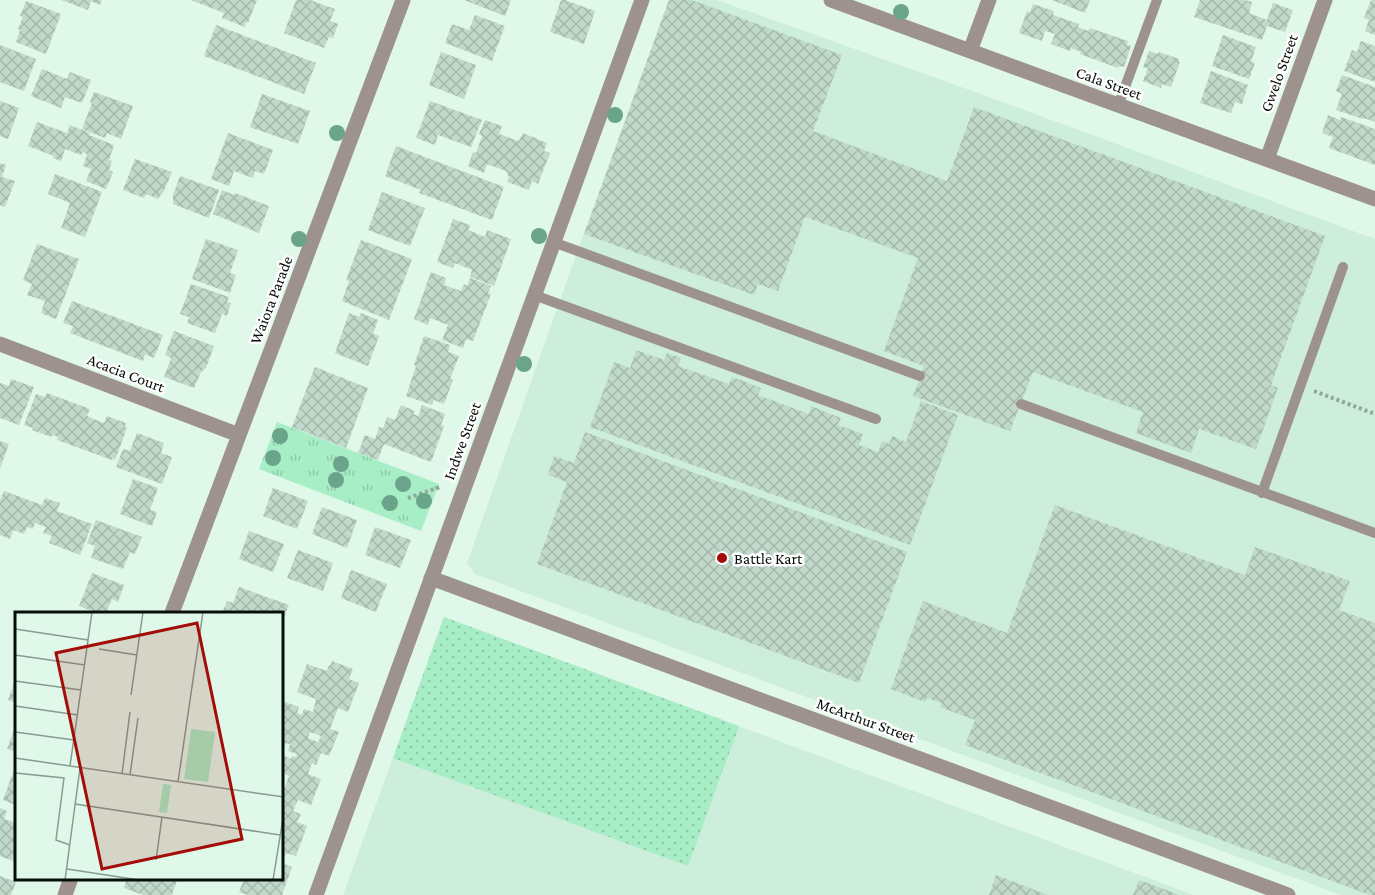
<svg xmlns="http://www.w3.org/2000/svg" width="1375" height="895" font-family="'Crimson Pro',serif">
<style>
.built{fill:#cdeeda}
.grass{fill:url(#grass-dots)}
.park{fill:url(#park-tufts)}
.building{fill:url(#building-cross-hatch);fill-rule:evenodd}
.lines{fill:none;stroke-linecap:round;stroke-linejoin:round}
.path{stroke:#93a69b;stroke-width:4;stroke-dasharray:3 3;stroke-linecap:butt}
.service{stroke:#9e928f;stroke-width:10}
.minor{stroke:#9e928f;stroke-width:15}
.tertiary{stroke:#9e928f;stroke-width:15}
.tree{fill:#6aa48a}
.poi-dot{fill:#a30c07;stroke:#fefefe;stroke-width:2}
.labels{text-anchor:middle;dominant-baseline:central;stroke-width:5;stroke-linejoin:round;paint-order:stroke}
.street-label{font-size:16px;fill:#070f0a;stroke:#fefefe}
.poi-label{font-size:16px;fill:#070f0a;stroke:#fefefe;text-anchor:start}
.inset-road{fill:none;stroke:#899b90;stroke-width:1.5}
.view{fill:#a30c07;fill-opacity:0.15;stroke:#a30c07;stroke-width:3}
.inset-edge{fill:none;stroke:#070f0a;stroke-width:3}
</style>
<defs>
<pattern id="grass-dots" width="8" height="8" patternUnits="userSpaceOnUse" patternTransform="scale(1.5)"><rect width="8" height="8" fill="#a7edc5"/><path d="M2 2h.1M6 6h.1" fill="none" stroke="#8ecaa8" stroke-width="1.8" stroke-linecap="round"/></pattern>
<pattern id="park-tufts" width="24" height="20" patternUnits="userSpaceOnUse" patternTransform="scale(1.5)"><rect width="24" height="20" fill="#a7edc5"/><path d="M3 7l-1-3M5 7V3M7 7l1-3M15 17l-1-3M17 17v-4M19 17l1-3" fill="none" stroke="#8ecaa8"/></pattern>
<pattern id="building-cross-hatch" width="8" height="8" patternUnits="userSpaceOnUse" patternTransform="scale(1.5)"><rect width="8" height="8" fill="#c0d9ca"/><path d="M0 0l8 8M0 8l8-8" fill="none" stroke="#a4b9ac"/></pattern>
</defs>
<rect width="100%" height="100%" fill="#dff8e9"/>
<path class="built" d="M669,0h48l261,93 397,146v656h-34l-866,-321 -8,-11 99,-280z
M444,617l750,278h-851z"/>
<path class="grass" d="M444,617l295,109 -51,140 -295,-108z"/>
<path class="park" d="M277,422l162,62 -18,47 -162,-62z"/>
<path class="building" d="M61,0h41l-2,5 -9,-4 -3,9z
M191,0h66l-9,23 -2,-1 -1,5 -23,-9 2,-5z
M296,0h14l25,9 -5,12 8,3 -5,14 -4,-1 -5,11 -40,-15z
M464,0h47l-6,16z
M561,0h4l30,11 -11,33 -34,-12z
M669,0h23l150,55 -29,76 134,50 27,-74 351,129 -54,149 7,3 -22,61 -57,-20 -8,24 -55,-20 7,-21 -110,-40 -23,59 -97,-35 11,-30 -40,-15 34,-93 -113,-41 -27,74 -20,-7 -4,11 -170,-61z
M1052,0h38l-5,13z
M1200,0h45l7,2 -3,11 18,7 6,-17 20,7 -8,22 -18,-6 -5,14 -68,-23z
M1371,0h4v35l-10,-4 4,-11 -5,-2z
M26,1l35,13 -15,40 -30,-12 4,-12 -2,-1 5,-12 -3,-1z
M1033,4l21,7 -1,4 26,9 -1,3 10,4 2,-3 38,13 -1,4 4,1 -7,21 -5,-1 -1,2 -38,-14 1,-2 -10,-4 -1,3 -19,-7 4,-10 -10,-3 -3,10 -23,-8 8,-22 3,2z
M475,15l30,11 -13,35 -47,-18 7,-19 17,6z
M216,25l100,38 -12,31 -100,-38z
M1223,35l33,12 -5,15 4,1 -6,16 -37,-13z
M1361,41l14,5v36l-31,-11 8,-21 5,2z
M0,45l36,14 -12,32 -24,-9z
M1149,51l9,3 1,-2 20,7 -1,2 2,1 -9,25 -9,-3 -1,4 -18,-7 5,-13 -5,-1z
M441,52l35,13 -12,34 -35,-14z
M42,69l25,10 3,-7 21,8 -9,23 -17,-6 -4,11 -30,-12z
M1211,71l37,14 -6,19 -7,-2 -4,11 -31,-10z
M1342,75l33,12v35l-11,-4 -1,1 -27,-9 6,-16 -6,-3z
M94,92l39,14 -12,33 -14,-6 -2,5 -23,-9 10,-26 -2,-1z
M262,94l48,17 -12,33 -48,-17z
M0,101l19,7 -11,31 -8,-3z
M430,101l52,19 -11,27 -33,-12 -3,10 -19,-7z
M1328,115l12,5 1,-3 34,12v36l-46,-17 4,-11 -11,-4z
M485,120l17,6 -3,8 19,7 2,-2 3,-6 24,10 -3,8 6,2 -12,31 -6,-3 -3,9 -22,-8 2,-5 -3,-6 -19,-7 -3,9 -16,-7 5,-14 3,1 6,-17 -3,-2z
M37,122l30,11 3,-8 20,8 -1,2 25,10 -5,15 3,1 -3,9 4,2 -7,17 -20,-8 5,-12 -8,-3 4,-12 -4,-2 -2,3 -16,-6 -4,12 -8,-3 1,-2 -26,-10z
M228,133l45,17 -9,24 -9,-3 -2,7 -19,-7 -5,15 -18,-7z
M396,146l108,41 -12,33 -73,-27 2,-3 -36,-14z
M135,159l37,13 -8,19 -6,8 -12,-5 -2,4 -21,-8z
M0,163l6,2 -4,12 13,4 -10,26 -5,-2z
M55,174l47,18 -17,45 -24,-9 9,-25 -22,-9z
M180,176l39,14 -10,28 -36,-14v-9z
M222,190l12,5 1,-2 34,13 -10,27 -46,-19z
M382,192l43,16 -15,38 -42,-16z
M453,219l17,6 -2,5 17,7 2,-7 24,9 -17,47 -24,-9 2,-7 -17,-7 -2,5 -16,-6z
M206,239l32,11 -8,23 6,2 -6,18 -38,-14z
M361,240l51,19 -23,61 -47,-19 7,-20 -3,-1z
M37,244l42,15 -23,60 -15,-6 4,-12 -18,-6 5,-11 -9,-4z
M431,272l15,6 -2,7 17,6 3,-7 3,2 3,-8 21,8 -3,7 3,1 -18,47 -7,-2 -3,9 -21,-8 6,-15 -18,-7 -2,7 -14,-6z
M191,284l38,13 -2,5 4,1 -4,13 -5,-2 -7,19 -28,-10 2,-6 -9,-3z
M72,301l91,34 -9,23 -9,-4 -2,7 -73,-28 3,-7 -10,-3z
M349,313l10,4 2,-4 17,7 -5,14 6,2 -11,30 -33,-13z
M174,331l40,15 -8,22 -5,4 -7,16 -30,-11 7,-19 -6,-3z
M424,336l26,9 -2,7 11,4 -9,23 3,1 -9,24 -10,-4 -2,5 -26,-9 10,-30 -2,-1z
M636,350l28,10 3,-7 14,5 -3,8 51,18 3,-7 14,5 15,6 -3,7 51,19 2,-8 30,12 -3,7 25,9 -4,11 19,7 4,-11 7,3 3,-8 14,6 15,-41 37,14 -48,130 -320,-118 24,-65 16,6z
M315,367l53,21 -22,60 -54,-21z
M11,379l23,8 -15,38 -19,-7v-35l9,3z
M47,393l43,16 -3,7 9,4 8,3 3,-7 19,7 -1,4 2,1 -12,32 -2,-2 -1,2 -55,-20 1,-3 -6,-2 -1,2 -19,-7 1,-2 -9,-3 12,-31 9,3z
M401,405l14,6 -2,3 5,2 4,-11 23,9 -4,11 3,1 -13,36 -47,-18 -6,16 -20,-7 7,-18 10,4 4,-12 4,1 4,-11 8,3z
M585,432l322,120 -48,131 -322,-119 30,-82 -19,-7 6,-19 20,7z
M137,433l27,10 -3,10 11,4 -10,27 -46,-17 7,-18 7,2z
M0,441l9,3 -9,24z
M133,479l25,9 -8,22 7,2 -5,14 -32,-12z
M273,488l35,13 -11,28 -34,-13z
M4,491l38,14 3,-7 15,5 -3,8 35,13 -12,31 -31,-12 3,-7 -9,-3 3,-6 -11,-4 -2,6 -6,-2 -3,7 -11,-4 -3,9 -10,-4v-35z
M1055,505l190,70 10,-28 95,34 -11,29 36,13v272h-5l-405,-150 10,-25 -35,-13 2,-4 -15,-5 -2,4 -34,-13 32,-88 84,32z
M322,507l35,13 -10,28 -35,-14z
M96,520l46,17 -7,17 -5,-2 -7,17 -32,-11 4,-12 -8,-3z
M375,527l36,13 -11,28 -35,-13z
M249,531l35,13 -11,28 -34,-13z
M298,550l35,13 -10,28 -36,-13z
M351,570l36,14 -11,28 -35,-14z
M92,573l32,12 -6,17 -6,-3 -6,14h-9l-18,-7z
M239,587l50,18 -7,18v-10h-60l5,-12 6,2z
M332,661l21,8 -4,10 10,4 -11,29 -10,-4 -8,21 9,3 -10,24 -8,-3 -5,12 -4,-2 -4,11 13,5 -10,26 -13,-5 -5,11 8,3 -4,8 10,4 -11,30 -10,-3 -4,10v-26l3,-7 -3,-1v-43l3,1 4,-11 -7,-3v-18l9,4 1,-3 4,1 1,-3 -9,-3 2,-7 -4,-1 -4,8v-50l17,6 -2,6 5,2 2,-6 9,3 3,-13 -19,-7 10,-28 20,7 2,-6 1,1zM310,732l11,4 -3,6 -10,-4z
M16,678v25l-8,-3z
M16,724v28l-9,-3z
M16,764v41l-13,-5z
M0,808l7,3 -3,8 12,4v39l-16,-6z
M282,863l10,4 -10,28h-34l-9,-3 5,-13 6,2 1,-3h31z
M996,875l52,20h-59z
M0,876l16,6 -5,13h-11z
M127,878h51l-6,17h-29l-19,-7z
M1139,880l41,15h-47z"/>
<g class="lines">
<path class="path" d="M1314,391l61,23
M408,498l32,-11"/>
<path class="service" d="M1118,106l39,-106
M553,242l367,134
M534,295l342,124
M1021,404l354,129
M1262,493l81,-226"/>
<path class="minor" d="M831,0l544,199
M970,51l19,-51
M1267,159l58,-159
M0,344l239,91
M431,578l857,317
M172,613l231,-613
M65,895l6,-17"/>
<path class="tertiary" d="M316,895l326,-895"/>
</g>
<g class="tree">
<circle cx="901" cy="12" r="8"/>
<circle cx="615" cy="115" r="8"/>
<circle cx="337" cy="133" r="8"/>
<circle cx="539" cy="236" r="8"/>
<circle cx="299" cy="239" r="8"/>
<circle cx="524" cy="364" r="8"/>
<circle cx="280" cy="436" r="8"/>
<circle cx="273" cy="458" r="8"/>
<circle cx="341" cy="464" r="8"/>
<circle cx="336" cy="480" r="8"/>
<circle cx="403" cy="484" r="8"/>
<circle cx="424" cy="501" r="8"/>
<circle cx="390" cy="503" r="8"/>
</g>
<circle class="poi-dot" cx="722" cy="558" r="6"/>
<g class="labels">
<g class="street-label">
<text transform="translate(1279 73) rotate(-70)">Gwelo Street</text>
<text transform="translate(1109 83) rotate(20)">Cala Street</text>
<text transform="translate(271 300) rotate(-69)">Waiora Parade</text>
<text transform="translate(126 373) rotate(21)">Acacia Court</text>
<text transform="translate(462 441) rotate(-70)">Indwe Street</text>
<text transform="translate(866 720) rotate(20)">McArthur Street</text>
</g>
<g class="poi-label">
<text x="734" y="558">Battle Kart</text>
</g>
</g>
<g transform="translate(15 612)">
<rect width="268" height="268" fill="#dff8e9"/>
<path d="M176,117l24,3 -7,50 -24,-3z" fill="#a7edc5"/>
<path d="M148,172l8,1 -4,28 -8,-1z" fill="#a7edc5"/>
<path class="inset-road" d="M0,17l73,11M84,37l38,6M0,43l70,10M0,69l66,9M116,83l12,-83M0,94l63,9M0,120l59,8M0,146l269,39M55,154l22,-154M0,161l49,5 -8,62 14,5M107,162l8,-62M115,163l8,-57M163,170l25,-170M60,192l205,31M141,248l6,-43M52,257l72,11M50,268l15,-112M258,268l11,-68"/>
<path class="view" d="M182,11l45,216 -140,30 -46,-216z"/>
<rect width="268" height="268" class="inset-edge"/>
</g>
</svg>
